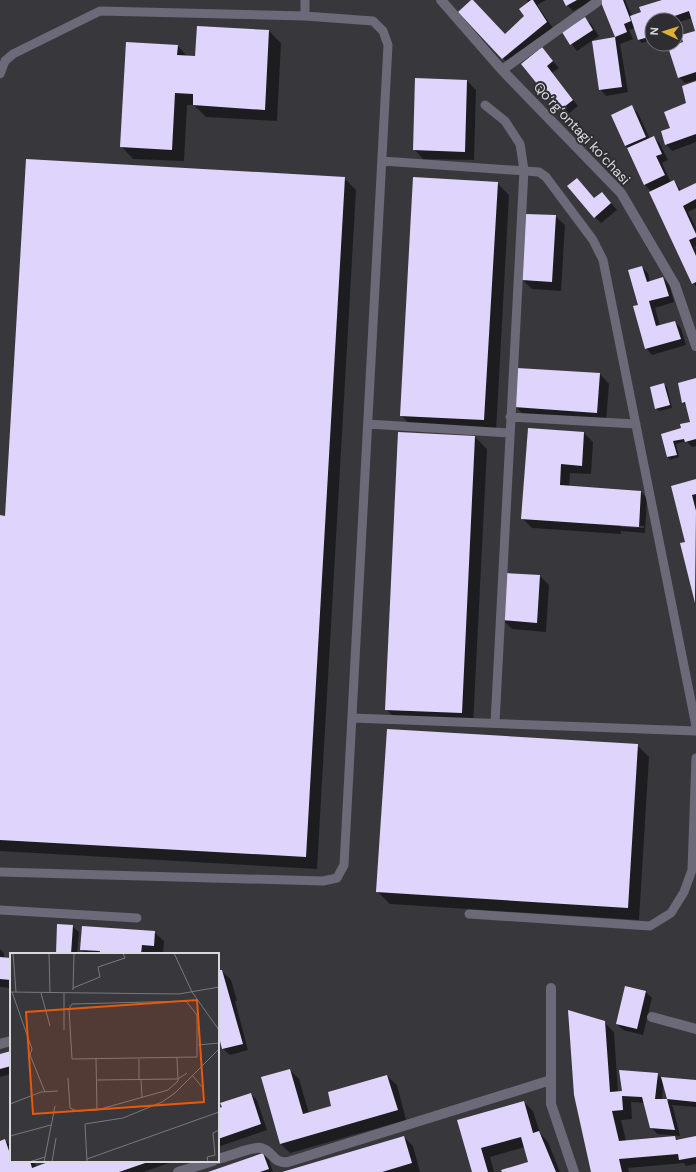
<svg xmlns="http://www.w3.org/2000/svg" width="696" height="1172" font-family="'DM Sans',sans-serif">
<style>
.shadow{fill:#0007;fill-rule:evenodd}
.building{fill:#dfd5fc}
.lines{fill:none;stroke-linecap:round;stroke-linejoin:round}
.lane{stroke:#6c6978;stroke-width:9}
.street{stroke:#6c6978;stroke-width:10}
.labels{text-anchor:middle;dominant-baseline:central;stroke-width:4;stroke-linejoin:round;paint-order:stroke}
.street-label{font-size:14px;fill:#dadadd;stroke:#2e2d32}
.inset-road{fill:none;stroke:#79787c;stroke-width:1}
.view{fill:#e8590c;fill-opacity:0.15;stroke:#e8590c;stroke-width:2}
.inset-edge{fill:none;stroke:#dadadd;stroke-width:2}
</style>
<rect width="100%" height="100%" fill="#38373c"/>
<path class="shadow" d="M527,0h19l-9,5 16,23 -44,37 -49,-53 45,23 20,-18 4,-14z
M564,0h28l1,1 -20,10 -6,-6z
M601,0h24l7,16 10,-3 21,-13h33v31l-4,-13 -16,5v-3h-24v20l-10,3 -3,-3 -4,-12 -6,2 4,9 -13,5 8,48 -22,4 -6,-7 -7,-48 23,-3z
M584,18l7,6 8,12 -22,15 -14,-18z
M269,31l12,12 -4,78 -71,-4 -12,-12h-7l-3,56 -51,-2 -12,-13 57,-100 10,11h8z
M696,32v48l-11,3 -6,-6 6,-34z
M542,48l17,20 -7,5 26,33 -13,11 -6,-7z
M467,81l9,9 -2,70 -51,-1 -9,-10z
M696,82v60l-24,9 -6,-7 5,-16 17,-25z
M631,107l7,6 12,26 4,-2 6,7 8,16 -6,3 9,20 3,-2 7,10 15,-7v24l-8,4 8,16v18l-2,1 2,2v37l-3,-3 -41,-91 -7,-7 -33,-69z
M344,178l12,12 -39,679 -317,-18v-335l6,1z
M577,179l18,20 7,-6 15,17 -16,13 -6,-6z
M497,183l12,12 -13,237 -83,-4 -12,-13z
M555,216l10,9 -4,66 -29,-2 -9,-9z
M642,267l6,6 2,9 13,-4 6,6 5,18 -19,6 5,18 15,-4 6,6 5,17 -34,10 -6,-7 -7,-43z
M600,374l9,10 -3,38 -81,-6 -10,-10z
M696,379v67l-4,1 -6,-6 -10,3 3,13 -9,3 -2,-3 -6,-23 19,-5 11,-6 -4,-16 -5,-4 -4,-19z
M664,385l3,2 5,21 -13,3 -3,-3z
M528,429l56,4 9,9 -2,32 -21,-1 -1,14 72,5 6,6 -2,35 -24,-2v3l-89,-6 -10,-10zM621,525l23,1v2l-23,-1z
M475,437l12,12 -14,276 -75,-4 -12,-12z
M696,480v121l-14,-58 4,-1 -14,-56z
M506,574l34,2 9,9 -3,47 -34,-3 -9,-9z
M637,745l12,12 -10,163 -249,-16 -12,-12z
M72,926l7,6 -2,22h-21z
M154,932l10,9 -1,13h-77l-5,-5z
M0,949l4,4v5l7,1v29l-11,-1z
M218,971h4l9,9 6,21h-2l13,49 -18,5 -7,-6 -5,-20z
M626,987l20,5 6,6 -9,37 -20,-5 -6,-6z
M604,1022l10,10 4,60h3l36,-18 4,4 35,3v26l-25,-2 2,2 7,29 -23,-2 -6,-7 -7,-24 -13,-1 1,17 -11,1 5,21 49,-4 3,3 18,-3v27l-10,2 -2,-3 -56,5 1,4h-37zM663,1082l5,17 1,2 -7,-1z
M11,1052v22l-11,3v-22z
M290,1070l9,9 10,34 24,-7 54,-30 10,9 9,35 -116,33 -9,-9 -19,-66z
M251,1094l6,6 10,30 -49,17v-38z
M524,1102l9,9 7,22 8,9 12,30h-57l26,-10 -4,-15 -35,10 4,15h-21l-15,-51z
M404,1137l9,9 7,26h-135z
M5,1140l6,6v15h22l4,6 17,-6h121l-32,11h-143v-30z
M263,1154l6,6 4,12h-63z"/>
<path class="building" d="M471,0h2l32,34 19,-18 -5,-7 12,-9h2l14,22 -45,37 -44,-47z
M563,0h14l-11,6z
M600,0h23l8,21 -7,3 3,8 -12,5z
M662,0h34v72l-18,6 -10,-31 15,-5 -2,-7 14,-4 -6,-20 -26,9h-11v16l-14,4 -8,-24 11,-4 -2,-5z
M585,17l8,13 -23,15 -8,-13z
M197,26l72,4 -4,80 -72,-5v-11l-18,-1 -3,57 -52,-3 6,-105 52,3 -1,10 18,1z
M615,37l7,50 -23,3 -7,-49z
M542,47l11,14 -6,5 26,34 -14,11 -38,-47z
M415,78l52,2 -2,72 -52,-2z
M696,81v53l-31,11 -4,-14 9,-3 -6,-16 22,-9 -4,-17z
M632,105l14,32 -21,9 -14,-31z
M654,136l8,18 -6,2 9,19 -21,10 -17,-37z
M26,159l319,18 -39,680 -306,-17v-325l5,1z
M413,177l85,5 -14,238 -84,-4z
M577,178l17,20 8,-6 9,11 -17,15 -27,-32z
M674,180l5,11 17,-8v16l-13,7 13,28v3l-7,3 7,16v26l-4,2 -43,-92z
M525,214l31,1 -4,67 -30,-2z
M642,266l5,16 16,-5 6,19 -20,5 7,25 19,-5 6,18 -36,10 -12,-43 5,-1 -10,-35z
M517,368l83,5 -3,40 -83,-6z
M696,378v61l-11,3 -1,-3 -11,2 4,14 -10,2 -6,-23 20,-6 -1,-4 10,-2 -5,-20 -3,1 -4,-20z
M664,383l6,22 -15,4 -5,-22z
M528,428l56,4 -2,34 -21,-2 -1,21 81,6 -2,36 -118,-8z
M398,432l77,4 -13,277 -77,-3z
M696,479v15l-4,1 4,16 -1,92 -15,-60 5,-1 -14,-56z
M505,573l35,2 -3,48 -35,-3z
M387,729l251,15 -10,164 -252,-16z
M57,924l16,1 -2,29h-15z
M82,926l73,5 -1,15 -12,-1 -1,9h-42l1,-3 -20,-1z
M0,957l11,1v22l-11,-1z
M218,970h4l21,74 -21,5 -4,-16z
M625,986l21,5 -9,38 -21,-5z
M568,1010l37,11 5,71 12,-1 -3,-21 39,3 -3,26h12l8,31 -25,-2 -8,-31 -20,-1 1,14 -11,1 7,30 56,-5 1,4 20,-4v21l-17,3 -1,-6 -59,5 3,13h-31l-17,-77z
M11,1051v15l-11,3v-15z
M290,1069l13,45 28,-8 -3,-14 59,-17 11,35 -118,34 -19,-67z
M661,1077l35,3v22l-29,-3z
M251,1093l10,31 -43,15v-31l4,-1 -2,-4z
M524,1101l9,32 6,-2 17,41h-54l-1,-2 27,-8 -7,-25 -40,11 7,24h-16l-15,-52z
M404,1136l8,27 -30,9h-100z
M5,1139l6,18v4h19l2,7 19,-7h100l-32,11h-119v-31z
M263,1153l6,16 -9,3h-52z"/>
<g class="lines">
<path class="lane" d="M305,16v-16
M0,74l5,-13 8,-7 87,-43 205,5 68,5 10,10 5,14 -44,820 -7,13 -14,3 -323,-9
M485,105l20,16 15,23 4,26 -29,553
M382,161l157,11 7,5 47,63 10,20 93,466
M510,417l126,7
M368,424l141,9
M352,718l344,13
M0,910l137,8
M469,914l181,12 21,-13 13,-21 8,-22 4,-112"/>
<path class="street" d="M441,0l61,70 119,123 54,92 21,61
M502,70l95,-68
M551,988v116l23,68
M652,1017l44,12
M0,1044l11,-3
M218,1159c9,-2 36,-13 43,-11 13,3 11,16 27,14l263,-82
M178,1172l35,-11"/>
</g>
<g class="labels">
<g class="street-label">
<text transform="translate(582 133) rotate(47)">Qo‘rg‘ontagi ko‘chasi</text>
</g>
</g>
<g transform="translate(10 953)">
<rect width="209" height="209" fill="#38373c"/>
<path class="inset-road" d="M3,0l3,39M39,0l1,40M164,0l18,39 27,38M63,35l27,-11 -2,-10 27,-9 -2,-5M63,37l1,-37M0,39l169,2 40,-7M2,39l20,57 -2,6 15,37M31,40l9,33M54,40v37M176,48l11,14v42l-125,2 -3,-50 3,-5zM188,92l21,-2M86,106l1,51M129,106v20M182,122l11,13M58,125l2,30 7,3 20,-1 71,-20 10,-9 -1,-23M131,126l1,19M86,127l82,-1 9,-6M0,151l31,-12 17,-1M0,183l41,-11M77,206l132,-47M19,209l16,-5M34,209l11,-56M42,209l4,-24M77,209l-2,-38 38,-6 39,-16 13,-9 44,-44M198,209l-1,-5 8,-2 -2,-22 6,-3"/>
<path class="view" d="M187,47l7,102 -171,12 -7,-102z"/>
<rect width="209" height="209" class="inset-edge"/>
</g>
<g transform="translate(664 32) rotate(274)"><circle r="19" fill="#2e2d32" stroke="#737276"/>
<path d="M0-3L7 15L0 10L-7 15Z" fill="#dfb034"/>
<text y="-6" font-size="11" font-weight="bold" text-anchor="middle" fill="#dadadd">N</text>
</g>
</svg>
